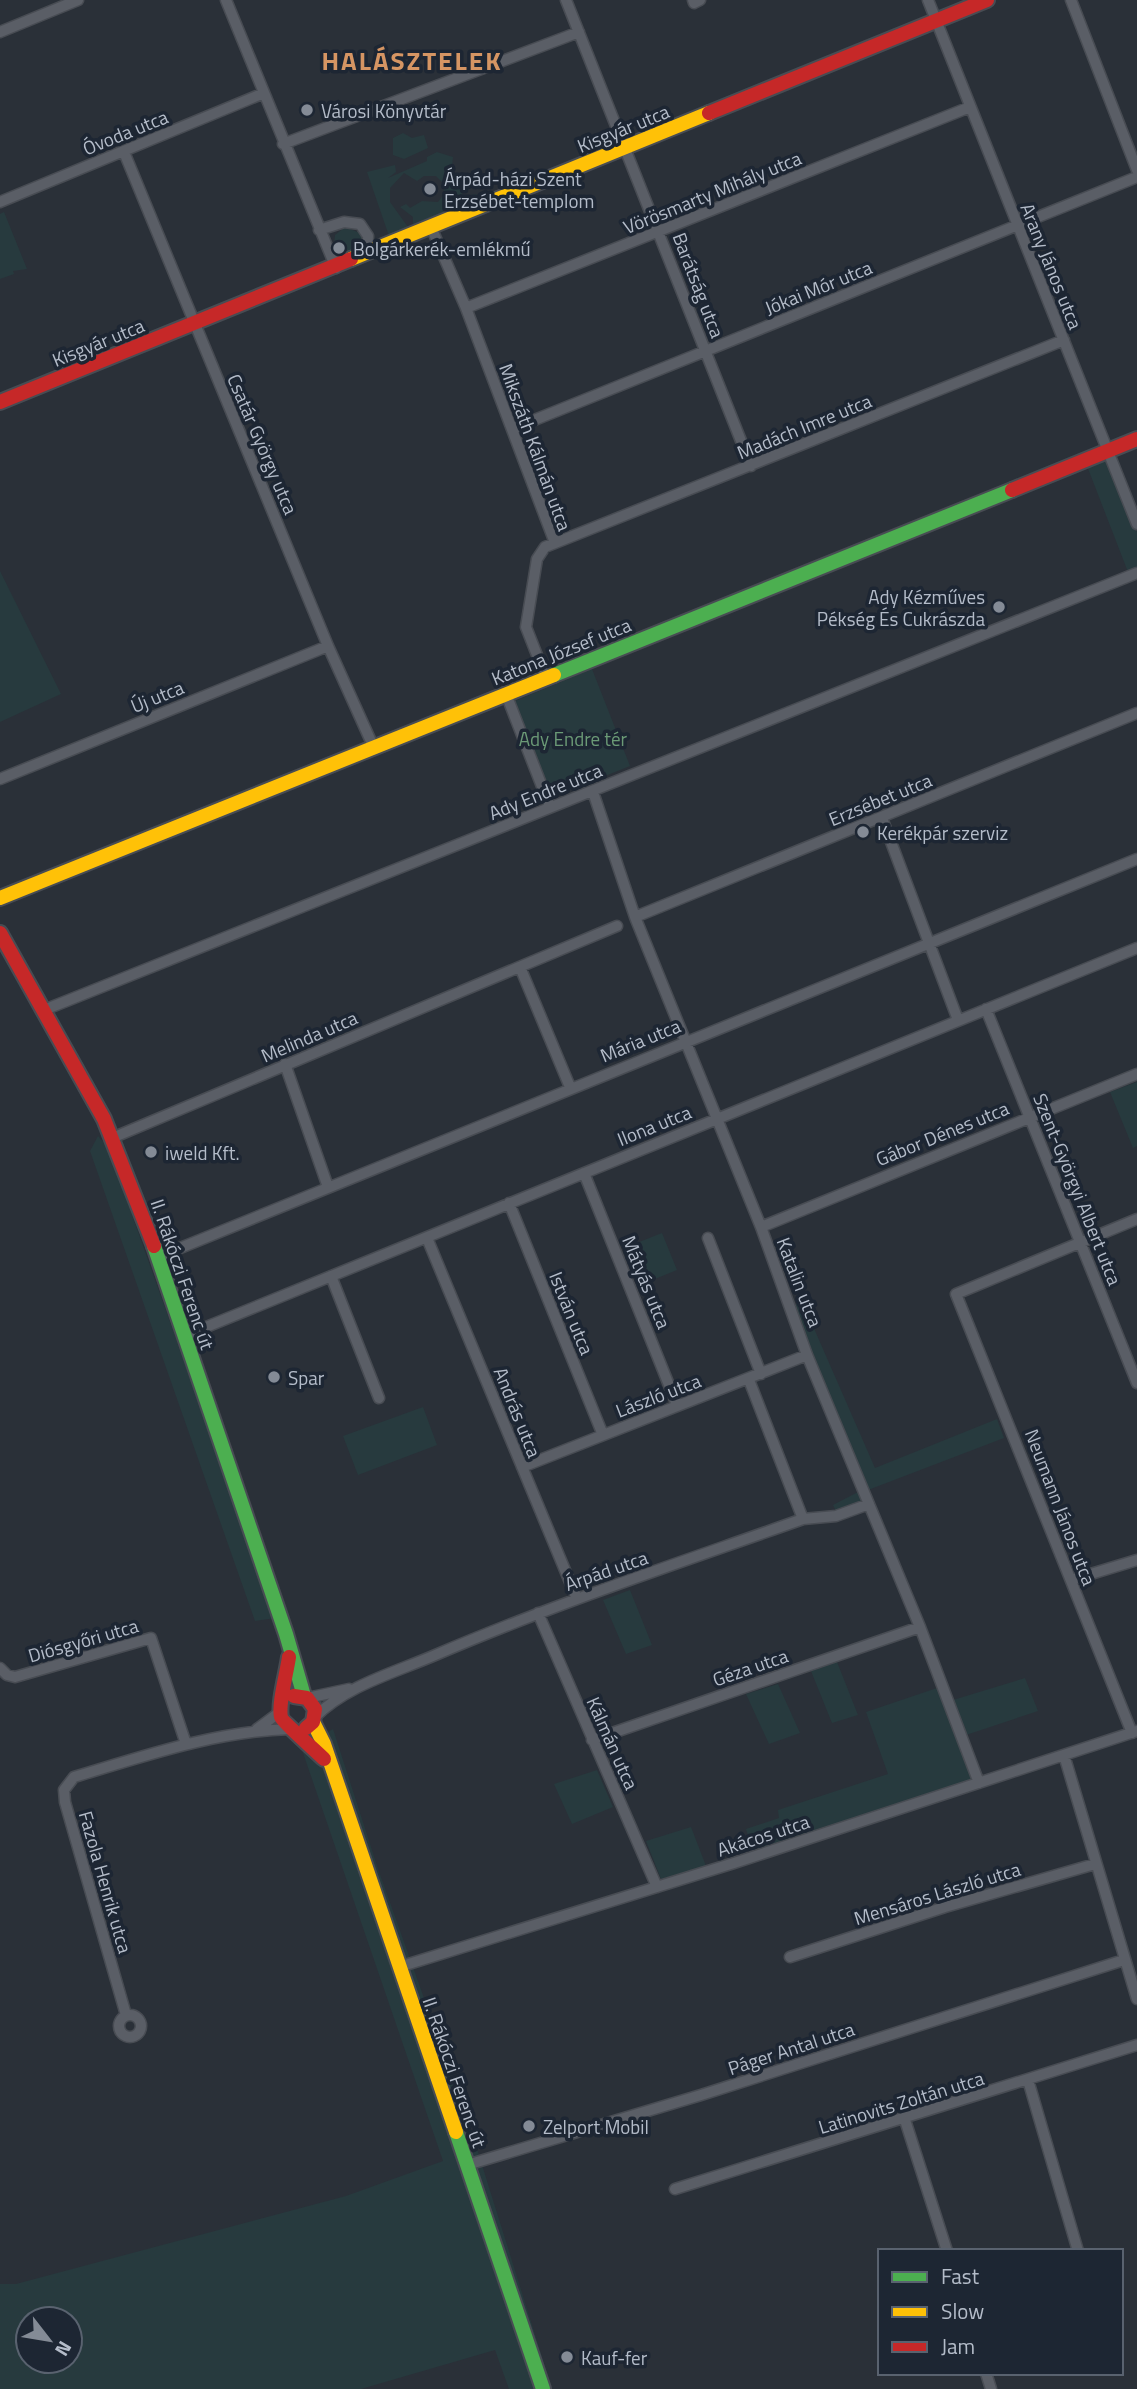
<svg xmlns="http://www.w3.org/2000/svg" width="1137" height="2389" font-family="'Titillium Web',sans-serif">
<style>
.green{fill:#273a3e;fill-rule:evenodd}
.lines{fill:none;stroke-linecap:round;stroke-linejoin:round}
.street-casing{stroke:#484c53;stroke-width:13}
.fast-casing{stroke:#484c53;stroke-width:18}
.slow-casing{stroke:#484c53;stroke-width:18}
.jam-casing{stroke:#484c53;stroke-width:18}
.street{stroke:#5a5e66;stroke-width:10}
.fast{stroke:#4caf50;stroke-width:14}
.slow{stroke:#ffc107;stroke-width:14}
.jam{stroke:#c62828;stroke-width:14}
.poi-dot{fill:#848b96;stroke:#1d2633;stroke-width:2.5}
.labels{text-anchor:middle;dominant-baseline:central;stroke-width:7;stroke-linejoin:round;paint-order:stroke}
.poi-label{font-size:19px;fill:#b4bcc9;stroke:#1d2633;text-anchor:start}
.street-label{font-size:19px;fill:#b4bcc9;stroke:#1d2633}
.park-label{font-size:19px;fill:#6b9a76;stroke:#1d2633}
.district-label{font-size:26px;font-weight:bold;letter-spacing:2px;fill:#d59563;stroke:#1d2633}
</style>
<rect width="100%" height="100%" fill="#2a3038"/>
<path class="green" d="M403,133l9,5 12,-3 4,13 -24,11 -11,-4v-17z
M437,152l16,5 -1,10 10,27 4,2 10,-2 3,3 -66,28v-8l-13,-10 6,-3 4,4 12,-7 16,1 6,-8v-10l-8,-8h-12l-7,5 -13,-8 -14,15v14l18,25 -19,9 -22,-64 28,-7 1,7 -8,6 39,-17v-4z
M4,212l23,57 -14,2 1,3 -14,5v-65z
M345,227l15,6 3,10 -3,5 -21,9 -5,-12 1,-10z
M1108,457l29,75v36l-9,4 -41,-106z
M0,571l61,123 -61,28z
M592,669l38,97 -73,29 -7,-2 -35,-92z
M1137,1082v64l-4,2 -23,-56z
M98,1136l10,11 167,471 -20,3 -165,-470z
M662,1233l15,37 -37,15 -16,-37z
M802,1301l73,167 122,-49 7,19 -136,52 -6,14 -26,7 -3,-6 25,-13 -52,-130 -11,-57z
M423,1407l14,38 -79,30 -15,-39z
M630,1590l22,55 -26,9 -23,-54z
M837,1662l21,53 -26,8 -21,-52z
M1025,1678l13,33 -72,24 -13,-35z
M778,1684l22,49 -31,11 -23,-50z
M940,1687l32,95 -219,68 -7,-21 33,-11 -1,-8 110,-36 -22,-62z
M333,1729l45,140 94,264 80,256h-43l-14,-39 -134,39h-361v-105h16l330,-88 97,-35 -142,-414zM28,2319h42v42h-42z
M597,1770l16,37 -41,17 -18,-40z
M691,1827l15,39 -45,13 -15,-38z"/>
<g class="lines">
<g class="street-casing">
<path id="street" d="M226,0l110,268
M566,0l185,466
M693,0l1,3 6,-3
M928,0l209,524
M1071,0l66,170
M0,32l78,-32
M283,144l296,-112
M124,152l204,494 46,102
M0,202l264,-109
M431,227l35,81 89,235
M319,230l25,-8 16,2 8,12 -1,17
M466,308l504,-201
M512,429l625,-252
M546,678l-20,-51 11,-68 8,-12 519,-207
M506,694l44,113
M0,779l328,-133
M593,792l42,125 126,310 46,128 113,272 59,156
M882,818l76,202
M635,917l502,-204
M520,967l50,120
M986,1009l151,374
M44,1010l1093,-437
M285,1064l43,123
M112,1138l505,-212
M584,1173l93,232
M509,1203l94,232
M761,1227l376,-153
M427,1238l150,361
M708,1238l53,136
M158,1257l979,-398
M331,1276l48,122
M184,1336l953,-388
M749,1380l54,139
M522,1467l285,-112
M1071,1580l66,-20
M538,1613l119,274
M0,1668l7,7 8,2 136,-39 35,106
M307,1698l42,-9
M315,1717c31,-31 78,-44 118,-61 121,-52 246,-93 370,-137l33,-3 33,-12
M257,1729l23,-17
M1132,1733l-176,-439 181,-75
M592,1740l328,-113
M1064,1755l73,244
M790,1957l155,-50 150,-43
M399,1967l335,-104 403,-132
M119 2026a11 11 0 1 1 22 0a11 11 0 1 1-22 0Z
M126,2015l-61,-213 -1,-12 10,-13c70,-21 142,-46 216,-48
M1028,2080l50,171
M905,2120l42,131
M467,2165l234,-70 423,-135
M675,2189l462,-144
M986,2373l5,16"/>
</g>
<g class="fast-casing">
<path id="fast" d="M554,675l458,-185
M154,1246l132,388 18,62
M456,2132l87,257"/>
</g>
<g class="slow-casing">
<path id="slow" d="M351,259l358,-146
M0,898l554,-223
M313,1722l11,22 132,388"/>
</g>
<g class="jam-casing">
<path id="jam" d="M709,113l278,-113
M0,402l351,-143
M1012,490l125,-51
M0,933l104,186 50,127
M289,1657c-2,15 -11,47 -8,60 1,4 37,36 43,42
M294,1696l13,2 8,11 -2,13 -7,6"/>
</g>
<use href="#street" class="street"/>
<use href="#fast" class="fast"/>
<use href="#slow" class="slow"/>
<use href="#jam" class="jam"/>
</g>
<g class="poi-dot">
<circle cx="307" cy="110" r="7"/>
<circle cx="430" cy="189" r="7"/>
<circle cx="339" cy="248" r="7"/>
<circle cx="999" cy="607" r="7"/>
<circle cx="863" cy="832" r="7"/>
<circle cx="151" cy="1152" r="7"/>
<circle cx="274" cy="1377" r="7"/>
<circle cx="529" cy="2126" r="7"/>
<circle cx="567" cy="2357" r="7"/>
</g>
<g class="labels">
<g class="poi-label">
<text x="321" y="110">Városi Könyvtár</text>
<text x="444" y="178">Árpád-házi Szent<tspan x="444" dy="22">Erzsébet-templom</tspan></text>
<text x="353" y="248">Bolgárkerék-emlékmű</text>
<text x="985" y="596" text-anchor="end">Ady Kézműves<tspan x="985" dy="22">Pékség És Cukrászda</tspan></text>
<text x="877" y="832">Kerékpár szerviz</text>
<text x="165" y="1152">iweld Kft.</text>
<text x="288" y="1377">Spar</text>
<text x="543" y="2126">Zelport Mobil</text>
<text x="581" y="2357">Kauf-fer</text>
</g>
<g class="street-label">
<text transform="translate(623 128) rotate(-22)">Kisgyár utca</text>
<text transform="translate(125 132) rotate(-22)">Óvoda utca</text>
<text transform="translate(712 192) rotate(-22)">Vörösmarty Mihály utca</text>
<text transform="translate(1052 266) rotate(68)">Arany János utca</text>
<text transform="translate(699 285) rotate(69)">Barátság utca</text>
<text transform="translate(818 287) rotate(-22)">Jókai Mór utca</text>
<text transform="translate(98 342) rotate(-22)">Kisgyár utca</text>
<text transform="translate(804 426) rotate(-22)">Madách Imre utca</text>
<text transform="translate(263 444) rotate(67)">Csatár György utca</text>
<text transform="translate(536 447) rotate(70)">Mikszáth Kálmán utca</text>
<text transform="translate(561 651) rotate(-22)">Katona József utca</text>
<text transform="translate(157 696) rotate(-22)">Új utca</text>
<text transform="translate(545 791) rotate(-22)">Ady Endre utca</text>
<text transform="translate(880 799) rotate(-22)">Erzsébet utca</text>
<text transform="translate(309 1036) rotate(-23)">Melinda utca</text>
<text transform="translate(640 1040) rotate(-22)">Mária utca</text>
<text transform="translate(654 1125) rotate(-22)">Ilona utca</text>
<text transform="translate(942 1133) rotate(-22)">Gábor Dénes utca</text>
<text transform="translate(1078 1189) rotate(68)">Szent-Györgyi Albert utca</text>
<text transform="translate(183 1274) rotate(71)">II. Rákóczi Ferenc út</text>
<text transform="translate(647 1282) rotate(68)">Mátyás utca</text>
<text transform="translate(800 1282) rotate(69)">Katalin utca</text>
<text transform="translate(572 1313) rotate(68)">István utca</text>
<text transform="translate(658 1395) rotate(-21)">László utca</text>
<text transform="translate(518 1412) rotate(68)">András utca</text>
<text transform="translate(1061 1507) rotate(69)">Neumann János utca</text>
<text transform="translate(606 1570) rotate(-19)">Árpád utca</text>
<text transform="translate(83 1640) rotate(-16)">Diósgyőri utca</text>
<text transform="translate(750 1667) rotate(-19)">Géza utca</text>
<text transform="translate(613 1743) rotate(66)">Kálmán utca</text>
<text transform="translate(763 1835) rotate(-18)">Akácos utca</text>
<text transform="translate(106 1882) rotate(74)">Fazola Henrik utca</text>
<text transform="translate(937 1893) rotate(-17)">Mensáros László utca</text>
<text transform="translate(791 2048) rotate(-18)">Páger Antal utca</text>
<text transform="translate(455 2072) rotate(71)">II. Rákóczi Ferenc út</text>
<text transform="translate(901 2102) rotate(-17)">Latinovits Zoltán utca</text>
</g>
<g class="park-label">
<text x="573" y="738">Ady Endre tér</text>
</g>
<g class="district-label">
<text x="412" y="60">HALÁSZTELEK</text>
</g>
</g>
<rect x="878" y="2249" width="245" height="126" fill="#1d2633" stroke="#59626f" stroke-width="2"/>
<rect x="892" y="2272" width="35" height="10" fill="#4caf50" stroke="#59626f" stroke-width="2"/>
<text x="941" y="2284" font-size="21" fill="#b4bcc9">Fast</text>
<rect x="892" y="2307" width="35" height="10" fill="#ffc107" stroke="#59626f" stroke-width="2"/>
<text x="941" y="2319" font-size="21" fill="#b4bcc9">Slow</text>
<rect x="892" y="2342" width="35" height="10" fill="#c62828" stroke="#59626f" stroke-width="2"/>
<text x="941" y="2354" font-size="21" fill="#b4bcc9">Jam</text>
<g transform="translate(49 2340) rotate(121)"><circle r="33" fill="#1d2633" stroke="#59626f" stroke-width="2"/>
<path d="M0-5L12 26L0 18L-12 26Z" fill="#848b96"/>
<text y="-10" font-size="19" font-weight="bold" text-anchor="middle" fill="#b4bcc9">N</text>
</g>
</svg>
